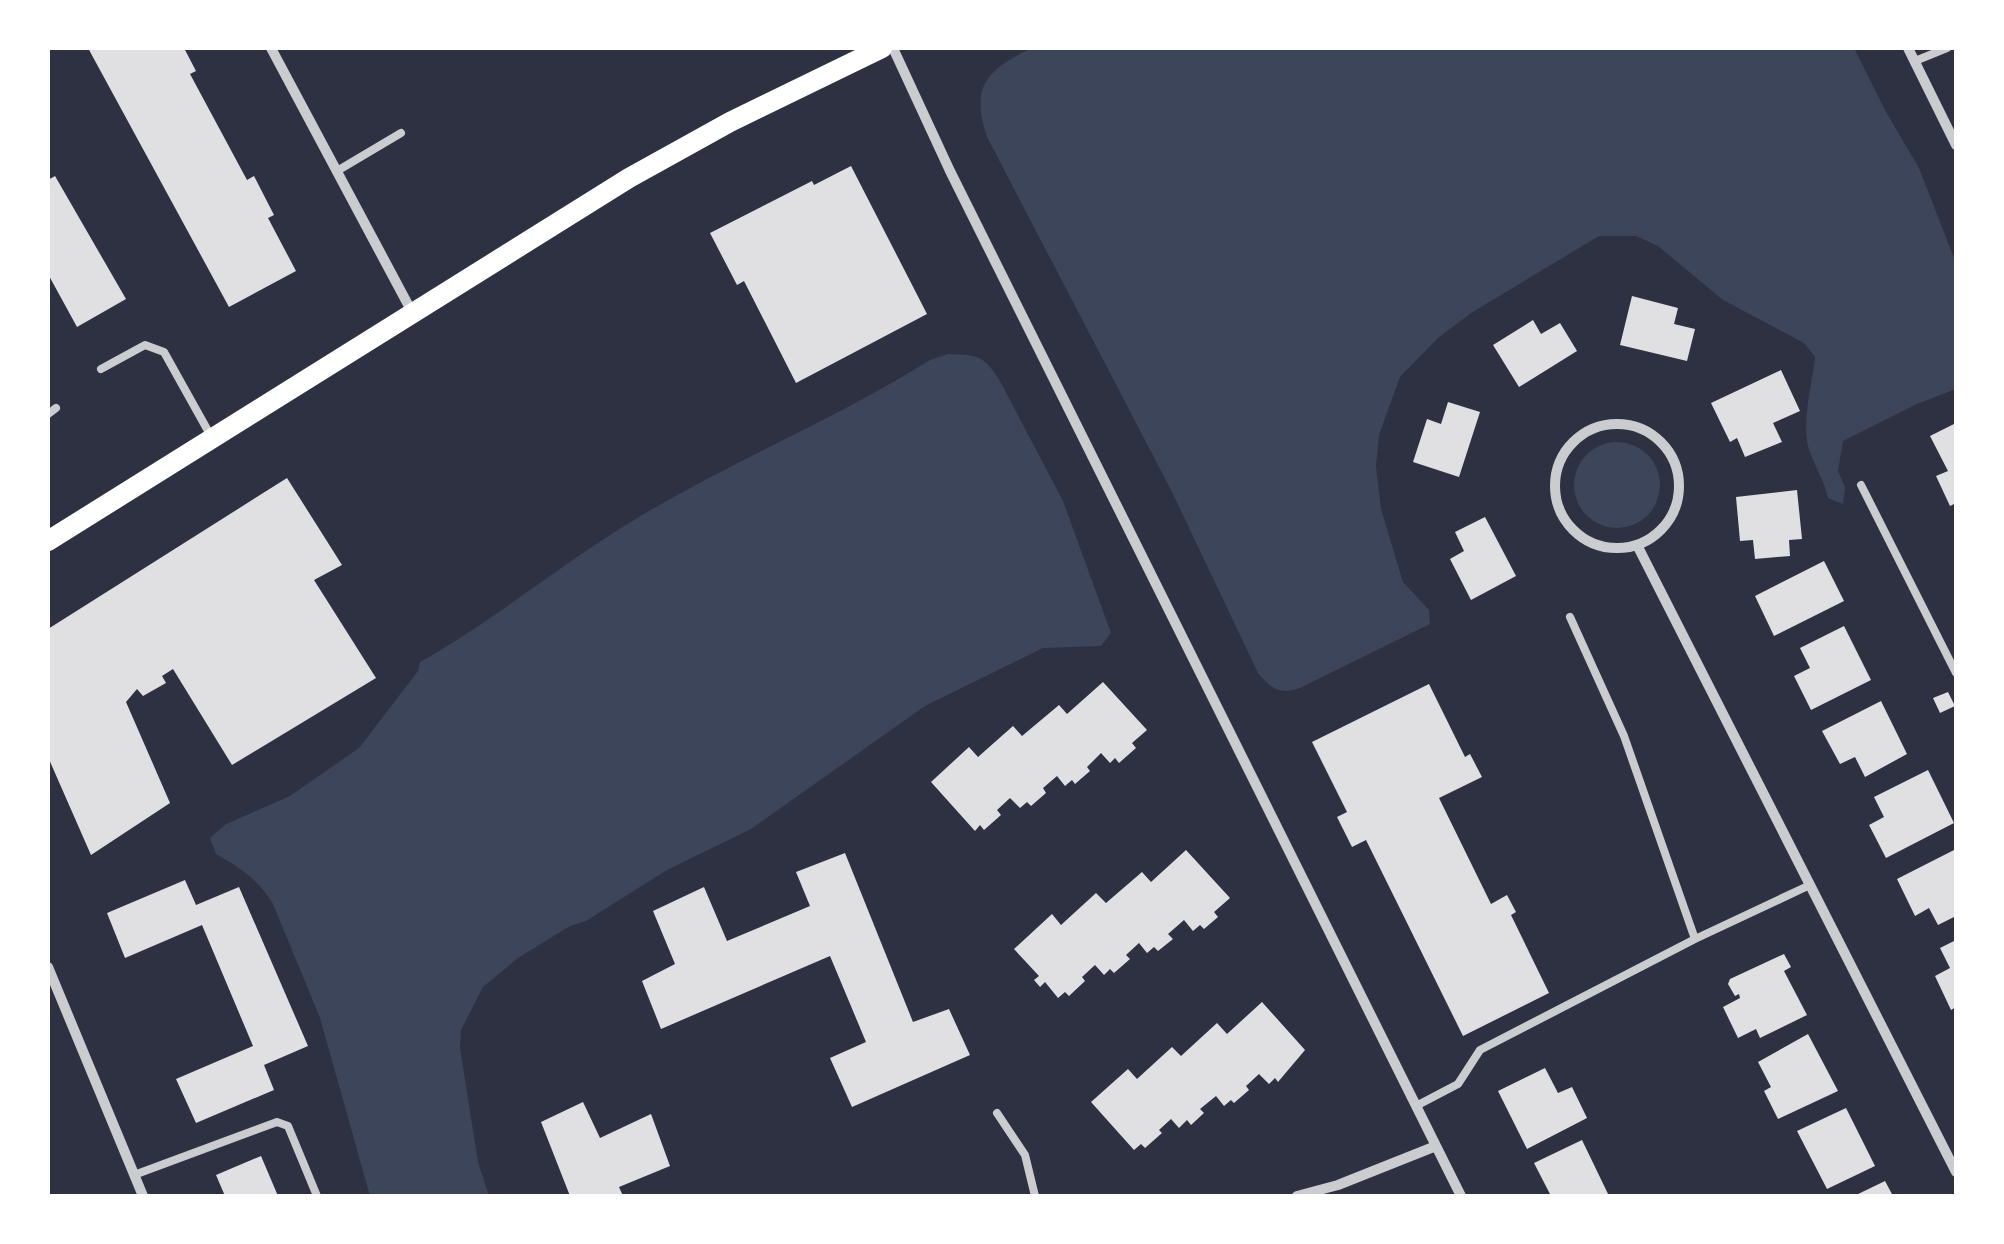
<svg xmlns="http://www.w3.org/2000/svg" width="2004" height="1244" font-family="Cabin,sans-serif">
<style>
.green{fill:#3c4559}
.building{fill:#e0e0e3}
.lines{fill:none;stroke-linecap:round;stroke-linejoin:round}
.service{stroke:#caccd0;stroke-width:8}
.minor{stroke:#caccd0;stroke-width:10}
.secondary{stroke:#fff;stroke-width:20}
</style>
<rect width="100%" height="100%" fill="#2d3142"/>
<path class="green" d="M1032,48h822l32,64 33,56 37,95v126l-39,15 -74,37 -5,30 7,16 -2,17 -15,-6c-4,-19 -15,-34 -20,-52 -6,-27 4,-61 7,-89l-11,-14 -81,-43 -65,-54 -22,-10h-37l-128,77 -33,25 -38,39 -21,58 -3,31 5,43 22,73 26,28 1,14 -130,64c-21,7 -28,1 -42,-15l-86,-181 -185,-355c-17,-51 0,-68 45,-89z
M948,354c30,1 36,1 52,27l63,120 48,132 -10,13 -58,2 -118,58 -174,123 -84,41 -81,51 -16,5 -52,32 -35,29 -22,43 -1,18 18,114 11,34h-119l-50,-178 -47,-114c-15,-25 -33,-36 -57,-50l-6,-16 16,-14 64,-28 69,-48 59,-77 2,-9c80,-45 149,-105 229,-151 92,-54 190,-94 281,-151z
M1574 485a43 43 0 1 1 86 0a43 43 0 1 1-86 0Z"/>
<path class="building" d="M88,48h96l12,23 -6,3 57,106 7,-4 20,39 -6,3 28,53 -67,36z
M851,166l76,148 -131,69 -52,-102 -7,4 -27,-52 102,-52 2,4z
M55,176l71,123 -49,28 -29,-53v-94z
M1632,296l46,12 -4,16 21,5 -8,32 -67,-16z
M1533,320l8,14 19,-11 17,28 -58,36 -26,-42z
M1781,370l19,41 -27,12 9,19 -37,15 -8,-19 -7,4 -19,-39z
M1448,402l32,10 -21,65 -46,-15 14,-43 14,5z
M1956,423v80l-6,3 -14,-30 12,-5 -18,-35z
M287,478l55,87 -28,15 62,98 -144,87 -59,-96 -11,7 4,7 -23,13 -6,-7 -11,13 44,101 -79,52 -43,-98v-128z
M1797,490l5,49 -13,1 1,16 -35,3 -2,-19 -13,1 -4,-44z
M1485,517l31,59 -45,24 -21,-41 14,-8 -9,-19z
M1824,561l20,40 -70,35 -19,-40z
M1844,626l27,54 -60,30 -17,-34 16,-8 -10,-20z
M1103,682l44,48 -15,13 4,5 -17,15 -4,-5 -5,5 -9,-10 -14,14 3,4 -15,13 -3,-4 -7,6 -8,-10 -14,12 3,5 -15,13 -4,-4 -7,6 -10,-10 -13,12 4,5 -17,15 -4,-5 -5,6 -44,-49 38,-35 9,10 35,-31 9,10 37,-31 8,9z
M1429,684l36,73 5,-3 12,23 -43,21 52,106 16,-9 9,17 -5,3 38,78 -86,43 -97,-196 -14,7 -15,-30 10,-5 -35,-70z
M1948,692l7,14 -15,7 -7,-15z
M1881,701l26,53 -42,23 -10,-20 -15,7 -18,-33z
M1928,770l26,53 -68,35 -17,-33 15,-8 -10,-20z
M1186,850l44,48 -16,14 4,5 -14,12 -4,-4 -7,6 -9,-11 -16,14 5,5 -15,12 -4,-4 -7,6 -8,-10 -13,12 4,4 -16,14 -4,-4 -6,6 -9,-10 -13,12 3,4 -16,15 -4,-4 -7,6 -13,-16 -5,5 -6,-7 5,-4 -25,-27 38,-35 9,11 35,-32 10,10 36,-31 9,10z
M1954,850l2,66 -18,9 -9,-17 -14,8 -18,-37z
M845,853l68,169 36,-13 21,46 -118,52 -22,-49 36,-16 -36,-86 -169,73 -19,-48 33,-17 -22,-53 51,-24 23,54 83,-35 -14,-34z
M185,880l11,25 43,-18 69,159 -44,19 10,25 -78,33 -20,-44 77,-33 -51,-121 -77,33 -18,-45z
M1956,940v67l-5,3 -16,-34 15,-8 -10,-20z
M1784,954l7,13 -7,4 23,44 -47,23 -4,-9 -18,9 -15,-31 17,-9 -1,-4 -4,2 -7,-12 2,-5z
M1262,1002l43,48 -27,32 -3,-4 -6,6 -10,-10 -13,12 3,4 -15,13 -3,-3 -7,6 -8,-10 -16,13 4,4 -13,12 -4,-5 -8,8 -8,-9 -12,11 3,3 -17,15 -4,-4 -7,6 -43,-48 37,-33 9,10 35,-32 9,9 36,-33 10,11z
M1808,1034l30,57 -60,28 -14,-28 7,-4 -13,-25z
M1545,1068l13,25 14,-6 15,31 -60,31 -29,-58z
M583,1102l17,36 51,-24 19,52 -51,21 4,9h-53l-29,-74z
M1846,1108l29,58 -48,23 -30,-58z
M1582,1140l27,56h-58l-17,-33z
M261,1156l17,40h-53l-9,-21z
M1885,1181l8,15h-39z"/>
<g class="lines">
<path class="service" d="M1915,61l32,-13
M337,171l64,-38
M101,369l44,-24 19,7 48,86
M48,414l8,-6
M1861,485l95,188
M1570,617l54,119 71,203 115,-54
M1416,1106l42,-22 22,-34 215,-111
M997,1113l28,42 10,41
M134,1175l143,-53 11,4 29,70"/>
<path class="minor" d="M271,48l141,264
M893,48l57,123 511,1025
M1908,48l48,97
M1555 486a62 62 0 1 1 124 0a62 62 0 1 1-124 0Z
M1637,545l319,627
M48,967l95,229
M1297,1196l41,-11 98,-39"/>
<path class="secondary" d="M48,541l581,-363 101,-56 152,-74"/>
</g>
<rect width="2004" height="1244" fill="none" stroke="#ffffff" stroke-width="100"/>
</svg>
